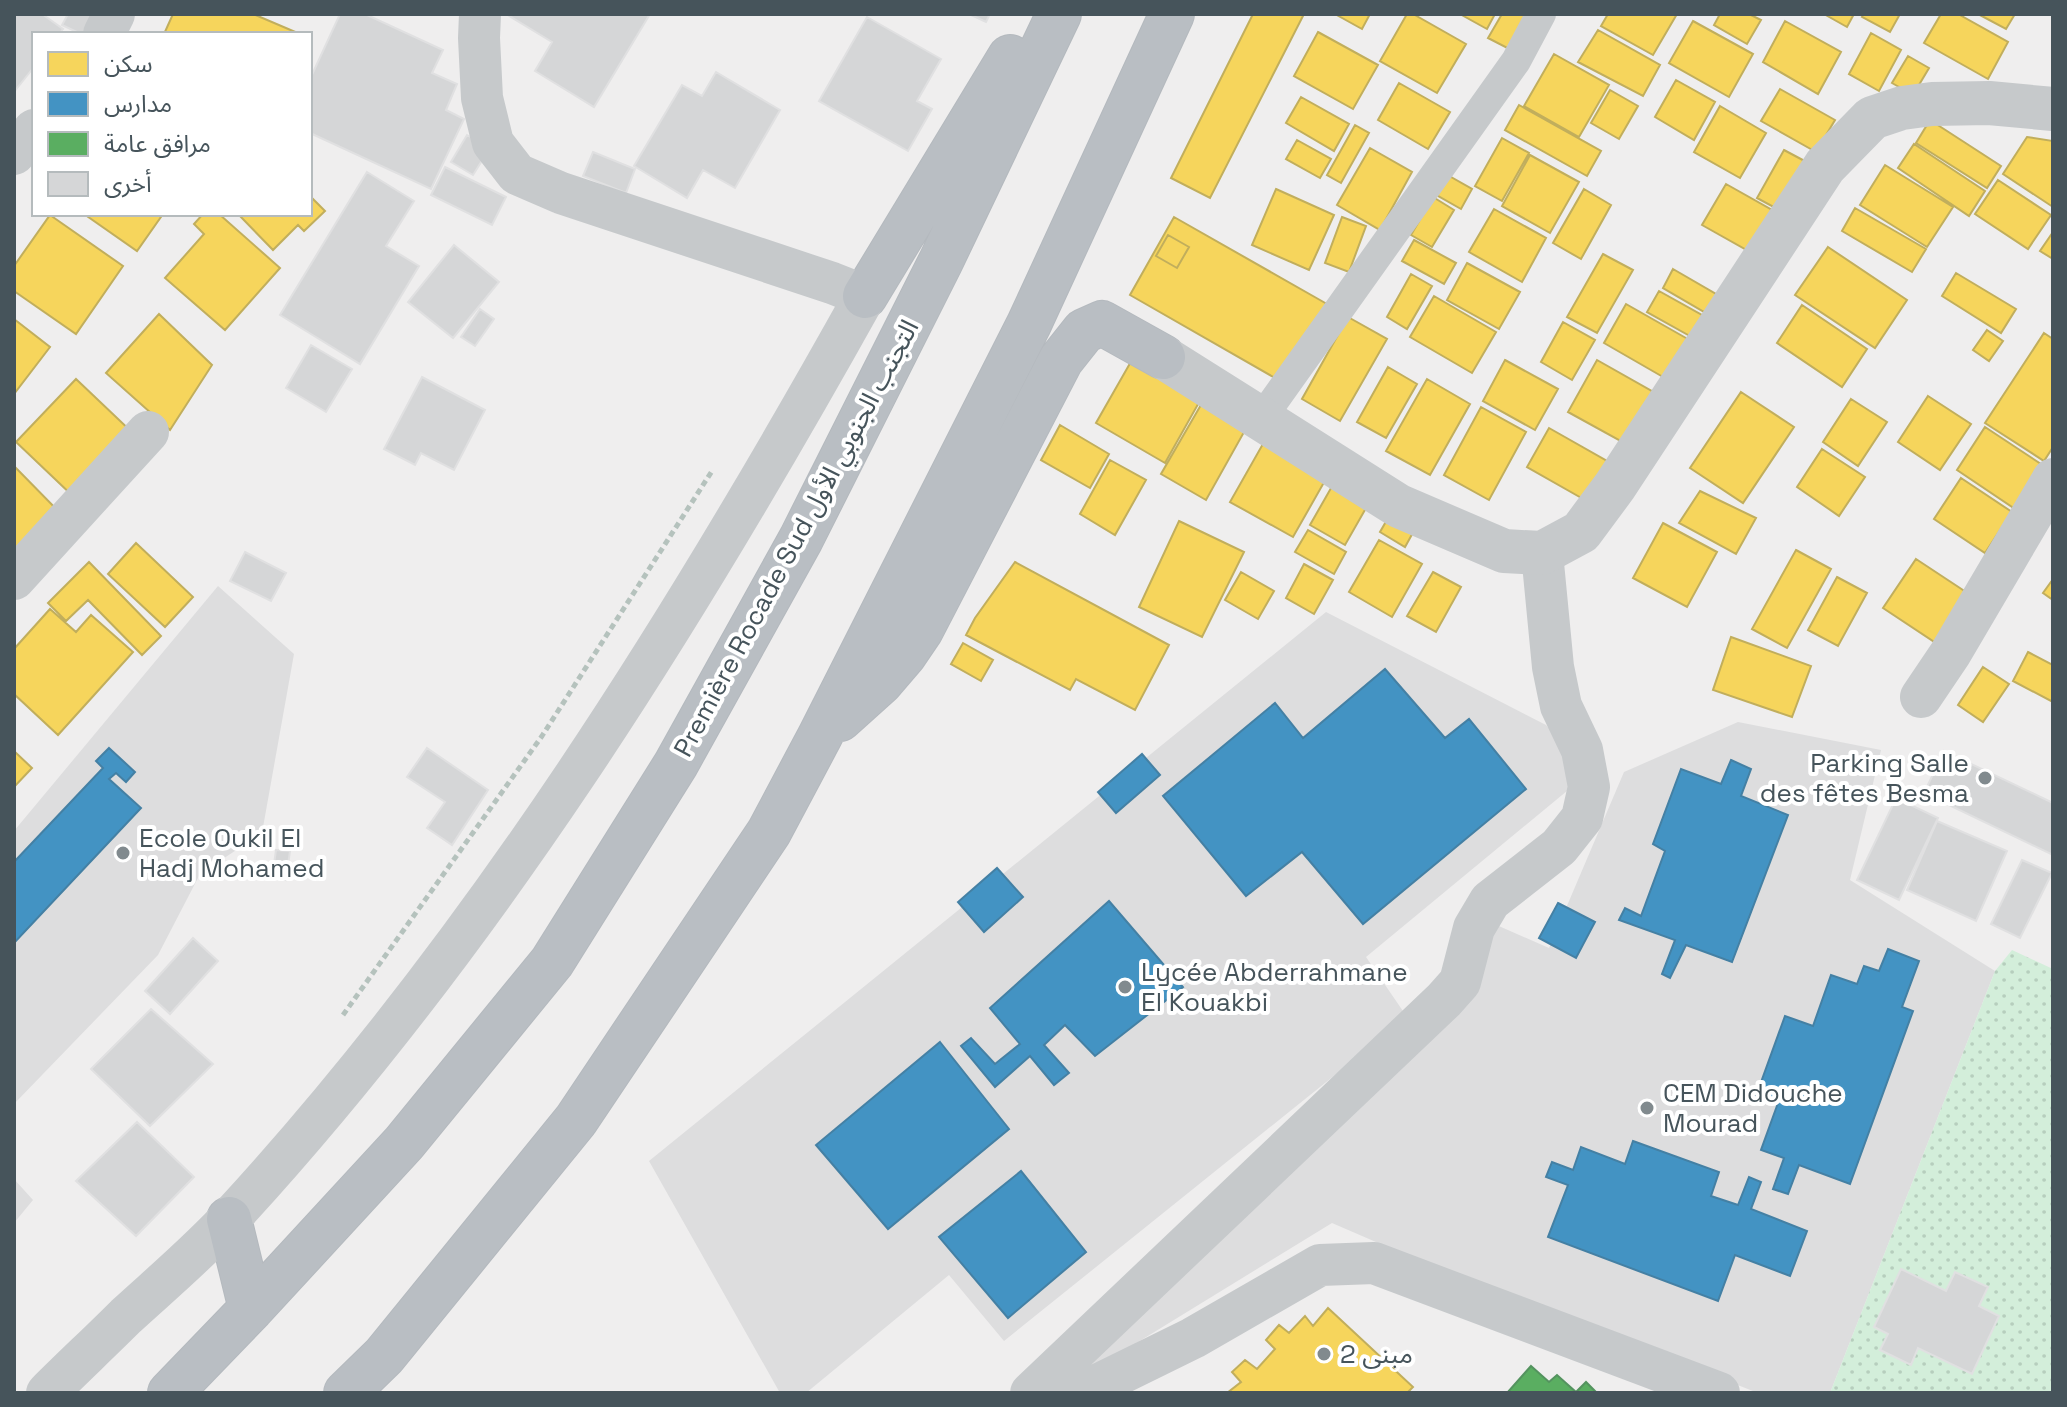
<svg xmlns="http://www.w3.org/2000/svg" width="2067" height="1407" font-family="'Space Grotesk','Noto Sans Arabic',sans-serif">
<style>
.education{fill:#ddddde}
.grass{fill:url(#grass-dots)}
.homes{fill:#f6d55c;stroke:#c1ae5c;stroke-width:2}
.schools{fill:#4393c3;stroke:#4480a4;stroke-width:2}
.public{fill:#5aae61;stroke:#54935f;stroke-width:2}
.building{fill:#d5d6d7;stroke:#e0e0e1;stroke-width:2}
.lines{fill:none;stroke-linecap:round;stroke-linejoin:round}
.motorway-casing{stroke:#b4b9be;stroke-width:46}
.path{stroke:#b5c2bd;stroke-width:5;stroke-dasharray:6 4;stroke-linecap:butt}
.pedestrian{stroke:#c6c9cb;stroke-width:30}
.minor{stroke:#c6c9cb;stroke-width:42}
.tertiary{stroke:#c6c9cb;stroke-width:44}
.motorway{stroke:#b9bec3;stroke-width:44}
.poi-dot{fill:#818a8e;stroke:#fff;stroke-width:3}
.labels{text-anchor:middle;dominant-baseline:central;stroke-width:8;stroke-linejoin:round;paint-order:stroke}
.street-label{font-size:26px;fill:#46545b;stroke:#fff}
.poi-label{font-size:26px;fill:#46545b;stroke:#fff;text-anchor:start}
</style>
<defs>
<pattern id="grass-dots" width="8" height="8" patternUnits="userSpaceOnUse" patternTransform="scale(2)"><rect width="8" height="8" fill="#d3eeda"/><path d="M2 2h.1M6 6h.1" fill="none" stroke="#b6cebd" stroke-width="1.8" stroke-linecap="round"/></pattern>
</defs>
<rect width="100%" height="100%" fill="#efeeee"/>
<path class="education" d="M218,586l76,68 -32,179 -62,41 -42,81 -144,149v-273z
M1326,612l220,113 12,12 15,49 -207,171 41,60 -403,324 -55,-66 -143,118h-26l-131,-232z
M1738,722l143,28 -31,130 145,91 -165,422h-72l-352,-138 -74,-32 -251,154 -8,-7 419,-447 57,25 75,-176z
M14,1179l19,21 -19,23z"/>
<path class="grass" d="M2012,950l41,19v424h-223l165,-422z"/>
<path class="homes" d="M173,14h80l47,20h-136z
M1253,14h51l-94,184 -39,-20z
M1335,14h35l-8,15z
M1407,14h6l53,30 -29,49 -57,-32z
M1460,14h35l-8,15z
M1502,14h35l-22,38 -27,-14z
M1608,14h69l-24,41 -52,-29z
M1720,14h29l12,6 -14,24 -33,-19z
M1824,14h30l-7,13z
M1864,14h36l-10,18 -28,-15z
M1941,14h17l50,28 -20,37 -64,-36z
M1978,14h37l-9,15z
M1693,21l60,33 -24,43 -60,-34z
M1785,21l56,31 -23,42 -55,-32z
M1598,30l62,35 -17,31 -65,-34z
M1318,32l60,33 -25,44 -59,-33z
M1871,33l30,17 -22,41 -30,-17z
M1554,54l55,31 -30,52 -55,-31z
M1908,56l21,12 -16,27 -21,-12z
M1676,80l39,22 -21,38 -39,-23z
M1399,83l51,29 -22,37 -50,-29z
M1780,89l55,31 -19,32 -55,-31z
M1610,90l28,16 -19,33 -28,-16z
M1301,97l48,27 -15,27 -48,-28z
M1519,105l82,46 -14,25 -82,-46z
M1720,106l46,27 -26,45 -46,-26z
M1930,120l71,46 -14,22 -71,-45z
M1355,125l14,8 -28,50 -14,-8z
M2027,137l26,4v66l-50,-33z
M1502,138l27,15 -27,48 -27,-15z
M1297,140l34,19 -11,19 -34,-19z
M1914,144l71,47 -16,25 -71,-48z
M1370,148l42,24 -32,58 -43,-25z
M1784,150l30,16 -27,48 -30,-16z
M1530,155l49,27 -29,51 -48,-27z
M1885,165l68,42 -26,40 -67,-42z
M1444,173l28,16 -11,20 -28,-16z
M1998,180l53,35 -23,34 -53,-35z
M1726,184l57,32 -24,41 -57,-32z
M1276,189l58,26 -25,55 -57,-25z
M1584,189l27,16 -30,54 -28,-16z
M310,196l15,15 -21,20 -6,-6 -25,25 -35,-36h72z
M1433,197l21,13 -22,37 -21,-12z
M1855,208l71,41 -14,23 -70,-41z
M1494,209l52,29 -24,44 -53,-30z
M84,214h79l-26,37z
M203,214h16l61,54 -55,62 -60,-52 39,-44 -10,-10z
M50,215l73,51 -47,68 -62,-43v-25z
M1174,217l153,87 -45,78 -152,-87z
M1342,217l24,9 -17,46 -24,-9z
M2053,232v27l-13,-8z
M1168,235l21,12 -12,21 -21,-12z
M1414,240l42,23 -12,21 -42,-23z
M1828,247l79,53 -32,48 -80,-53z
M1603,254l30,16 -36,63 -30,-16z
M1467,263l53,29 -21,37 -52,-29z
M1673,269l55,32 -10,19 -55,-32z
M1956,273l60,36 -15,24 -59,-37z
M1411,274l21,12 -25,43 -20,-12z
M1659,291l50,28 -12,21 -50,-28z
M1434,296l62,36 -24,41 -62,-36z
M1626,304l67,38 -23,39 -66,-38z
M1802,305l65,44 -25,38 -65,-44z
M159,314l53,51 -42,65 -64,-57z
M1348,317l39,22 -47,82 -38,-22z
M14,319l36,28 -36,47z
M1563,322l32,18 -23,40 -31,-18z
M1987,330l16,11 -14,20 -16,-11z
M2044,333l9,6v108l-9,14 -59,-38z
M1137,351l69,39 -41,73 -69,-40z
M1505,360l53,29 -23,41 -52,-29z
M1597,360l67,38 -29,51 -67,-37z
M1388,367l29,17 -31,54 -29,-16z
M76,379l60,57 -60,63 -60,-57z
M1427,379l43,25 -40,71 -44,-24z
M1209,391l44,25 -47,84 -45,-26z
M1741,392l53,35 -51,76 -53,-35z
M1928,396l43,28 -31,46 -42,-28z
M1851,399l36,23 -29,44 -35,-24z
M1481,407l45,25 -37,68 -45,-25z
M1060,425l49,29 -19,34 -49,-28z
M1985,427l62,41 -29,43 -61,-41z
M1549,428l65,37 -22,39 -65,-37z
M1268,435l63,35 -38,67 -63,-35z
M1822,449l43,28 -26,39 -42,-29z
M1110,460l36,20 -31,55 -35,-21z
M14,466l53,54 -53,53z
M1339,474l35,20 -29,51 -35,-20z
M1961,478l51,34 -27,41 -51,-34z
M1700,491l56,27 -20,36 -57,-31z
M1395,506l25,14 -15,27 -25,-15z
M1179,521l65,31 -42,85 -63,-30z
M1663,523l54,29 -30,55 -54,-29z
M1308,530l38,22 -12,22 -39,-22z
M1379,540l43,24 -30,53 -43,-25z
M136,543l57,54 -28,30 -57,-53z
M1796,550l35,19 -44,79 -35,-19z
M1916,559l59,39 -33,49 -59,-39z
M89,562l72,74 -19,19 -54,-55 -22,21 -18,-18z
M1015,562l154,83 -34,65 -59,-31 -6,11 -104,-55 9,-17z
M1304,564l29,16 -19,34 -28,-16z
M1241,572l33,19 -16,28 -33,-19z
M1433,572l28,15 -25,45 -29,-16z
M1837,577l30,16 -29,53 -30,-16z
M2053,579v21l-10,-7z
M50,609l26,23 15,-17 42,37 -75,83 -44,-41v-45z
M1731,637l80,29 -19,51 -79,-27z
M963,643l30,17 -12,21 -30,-17z
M2028,652l25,13v37l-40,-21z
M1983,667l26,17 -26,38 -25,-17z
M14,751l18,17 -18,19z
M1328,1308l85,79 -6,6h-180l14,-11 -9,-10 13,-12 12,9 18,-20 -9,-9 13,-15 10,8 16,-17 8,10z"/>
<path class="schools" d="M1385,669l60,69 24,-19 57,70 -163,135 -61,-72 -56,44 -83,-100 112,-93 28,35z
M109,748l26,24 -9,10 -10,-9 -7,6 32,29 -127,135v-81l89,-94 -7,-7z
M1142,754l18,21 -44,38 -18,-21z
M1731,760l20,9 -10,27 47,19 -56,147 -46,-17 -16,33 -8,-4 13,-34 -56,-20 6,-12 16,8 24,-65 -12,-7 28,-75 40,15z
M997,868l26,29 -39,35 -26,-30z
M1109,901l74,86 -88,69 -30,-31 -21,20 25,28 -15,12 -24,-29 -35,31 -34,-41 10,-8 24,26 25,-20 -30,-36z
M1558,903l37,19 -19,36 -37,-20z
M1888,949l31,12 -17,46 11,4 -63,173 -51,-19 -11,29 -15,-5 11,-31 -23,-8 17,-47 -22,-7 29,-80 28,10 18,-51 26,9 7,-18 15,5z
M940,1042l69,87 -121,100 -72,-84z
M1633,1141l86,31 -8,24 27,9 11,-28 12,5 -10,27 56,22 -17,45 -55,-21 -17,46 -170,-64 20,-52 -22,-8 6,-15 21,8 8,-23 44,17z
M1021,1171l65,81 -78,66 -69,-81z"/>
<path class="public" d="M1531,1366l18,16 8,-7 19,17 10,-10 11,11h-90z"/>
<path class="building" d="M14,14h28l21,15 -4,5h-25v33l-20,25z
M68,14h36l-10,20h-13l-19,-9z
M340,14h25l78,36 -11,23 25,11 -11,26 18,9 -33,70 -121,-56v-54z
M506,14h144l-56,93 -59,-36 17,-29z
M969,14h21l-4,8z
M867,17l74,42 -24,42 15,8 -24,42 -89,-50z
M716,72l64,38 -45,78 -32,-18 -16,28 -53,-32 48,-81 20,11z
M467,135l23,13 -17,27 -22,-13z
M593,152l42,17 -9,24 -43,-17z
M445,167l61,30 -14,28 -61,-30z
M367,172l47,29 -28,45 33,20 -59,98 -80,-49z
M454,245l45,37 -46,56 -45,-36z
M480,309l14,10 -19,27 -14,-9z
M311,345l41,24 -26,43 -40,-24z
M422,377l63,33 -31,60 -33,-17 -6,12 -31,-16z
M245,552l41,21 -15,28 -41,-20z
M427,748l61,42 -36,55 -25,-17 18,-26 -38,-25z
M1944,751l109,52v52l-129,-62z
M1896,798l42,20 -39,82 -42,-20z
M1937,821l70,30 -31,70 -69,-31z
M276,850l14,1 -4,29 -14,-2z
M2022,860l30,13 -32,65 -29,-14z
M193,938l25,23 -48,53 -25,-23z
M151,1009l62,55 -63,62 -59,-57z
M137,1122l57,55 -58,59 -60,-55z
M1901,1269l45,22 9,-19 33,15 -9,19 20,10 -27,58 -54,-26 -7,17 -31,-15 8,-16 -14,-7z"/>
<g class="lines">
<g class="motorway-casing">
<path id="motorway" d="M865,296l145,-239
M840,719l40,-36 24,-28 17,-25 140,-270 23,-29 18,-8 61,34
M229,1219l22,90
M170,1393l81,-84 153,-166 148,-181 124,-198 125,-225 140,-278 118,-247
M346,1393l38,-37 192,-236 193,-288 51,-96 209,-412 143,-310"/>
</g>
<path class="path" d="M343,1015l199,-279 170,-265"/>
<path class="pedestrian" d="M1261,419l255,-358 25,-47"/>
<path class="minor" d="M104,34l10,-20
M14,154l20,-24
M14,579l134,-147
M1921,697l29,-43 103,-175
M47,1393c26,-26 53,-51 79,-77 36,-33 73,-64 106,-100 252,-274 452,-595 633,-920l-33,-13 -271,-90 -44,-19 -24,-31 -11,-45 -3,-60 1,-24
M1031,1393l413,-393 16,-18 14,-54 16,-27 69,-54 23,-29 7,-31 -7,-37 -21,-44 -8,-39 -11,-114
M1081,1393l112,-55 127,-73 54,-2 345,130"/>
<path class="tertiary" d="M1163,357l236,149 105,45 38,2 39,-21 34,-46 210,-320 47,-48 30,-10 30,-4 57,-1 64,6"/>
<use href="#motorway" class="motorway"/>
</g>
<g class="poi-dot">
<circle cx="1985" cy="778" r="8"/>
<circle cx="123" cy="853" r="8"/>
<circle cx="1125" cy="987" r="8"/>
<circle cx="1647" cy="1108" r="8"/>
<circle cx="1324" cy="1354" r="8"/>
</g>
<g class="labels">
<g class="street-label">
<text transform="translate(796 538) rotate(-62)">Première Rocade Sud التجنب الجنوبي الأول</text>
</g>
<g class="poi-label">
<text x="1969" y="763" text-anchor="end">Parking Salle<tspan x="1969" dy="30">des fêtes Besma</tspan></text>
<text x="139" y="838">Ecole Oukil El<tspan x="139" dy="30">Hadj Mohamed</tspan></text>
<text x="1141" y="972">Lycée Abderrahmane<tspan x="1141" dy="30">El Kouakbi</tspan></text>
<text x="1663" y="1093">CEM Didouche<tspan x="1663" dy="30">Mourad</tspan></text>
<text x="1340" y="1354">مبنى 2</text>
</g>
</g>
<rect width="2067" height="1407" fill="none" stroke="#46545b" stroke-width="32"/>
<rect x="32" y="32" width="280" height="184" fill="#ffffff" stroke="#b5bbbd" stroke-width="2"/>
<rect x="48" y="52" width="40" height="24" fill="#f6d55c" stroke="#b5bbbd" stroke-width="2"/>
<text x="104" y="72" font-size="24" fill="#46545b">سكن</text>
<rect x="48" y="92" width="40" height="24" fill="#4393c3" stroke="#b5bbbd" stroke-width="2"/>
<text x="104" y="112" font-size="24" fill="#46545b">مدارس</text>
<rect x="48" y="132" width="40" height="24" fill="#5aae61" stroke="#b5bbbd" stroke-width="2"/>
<text x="104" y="152" font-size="24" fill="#46545b">مرافق عامة</text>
<rect x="48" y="172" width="40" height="24" fill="#d5d6d7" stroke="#b5bbbd" stroke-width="2"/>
<text x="104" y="192" font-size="24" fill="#46545b">أخرى</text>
</svg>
